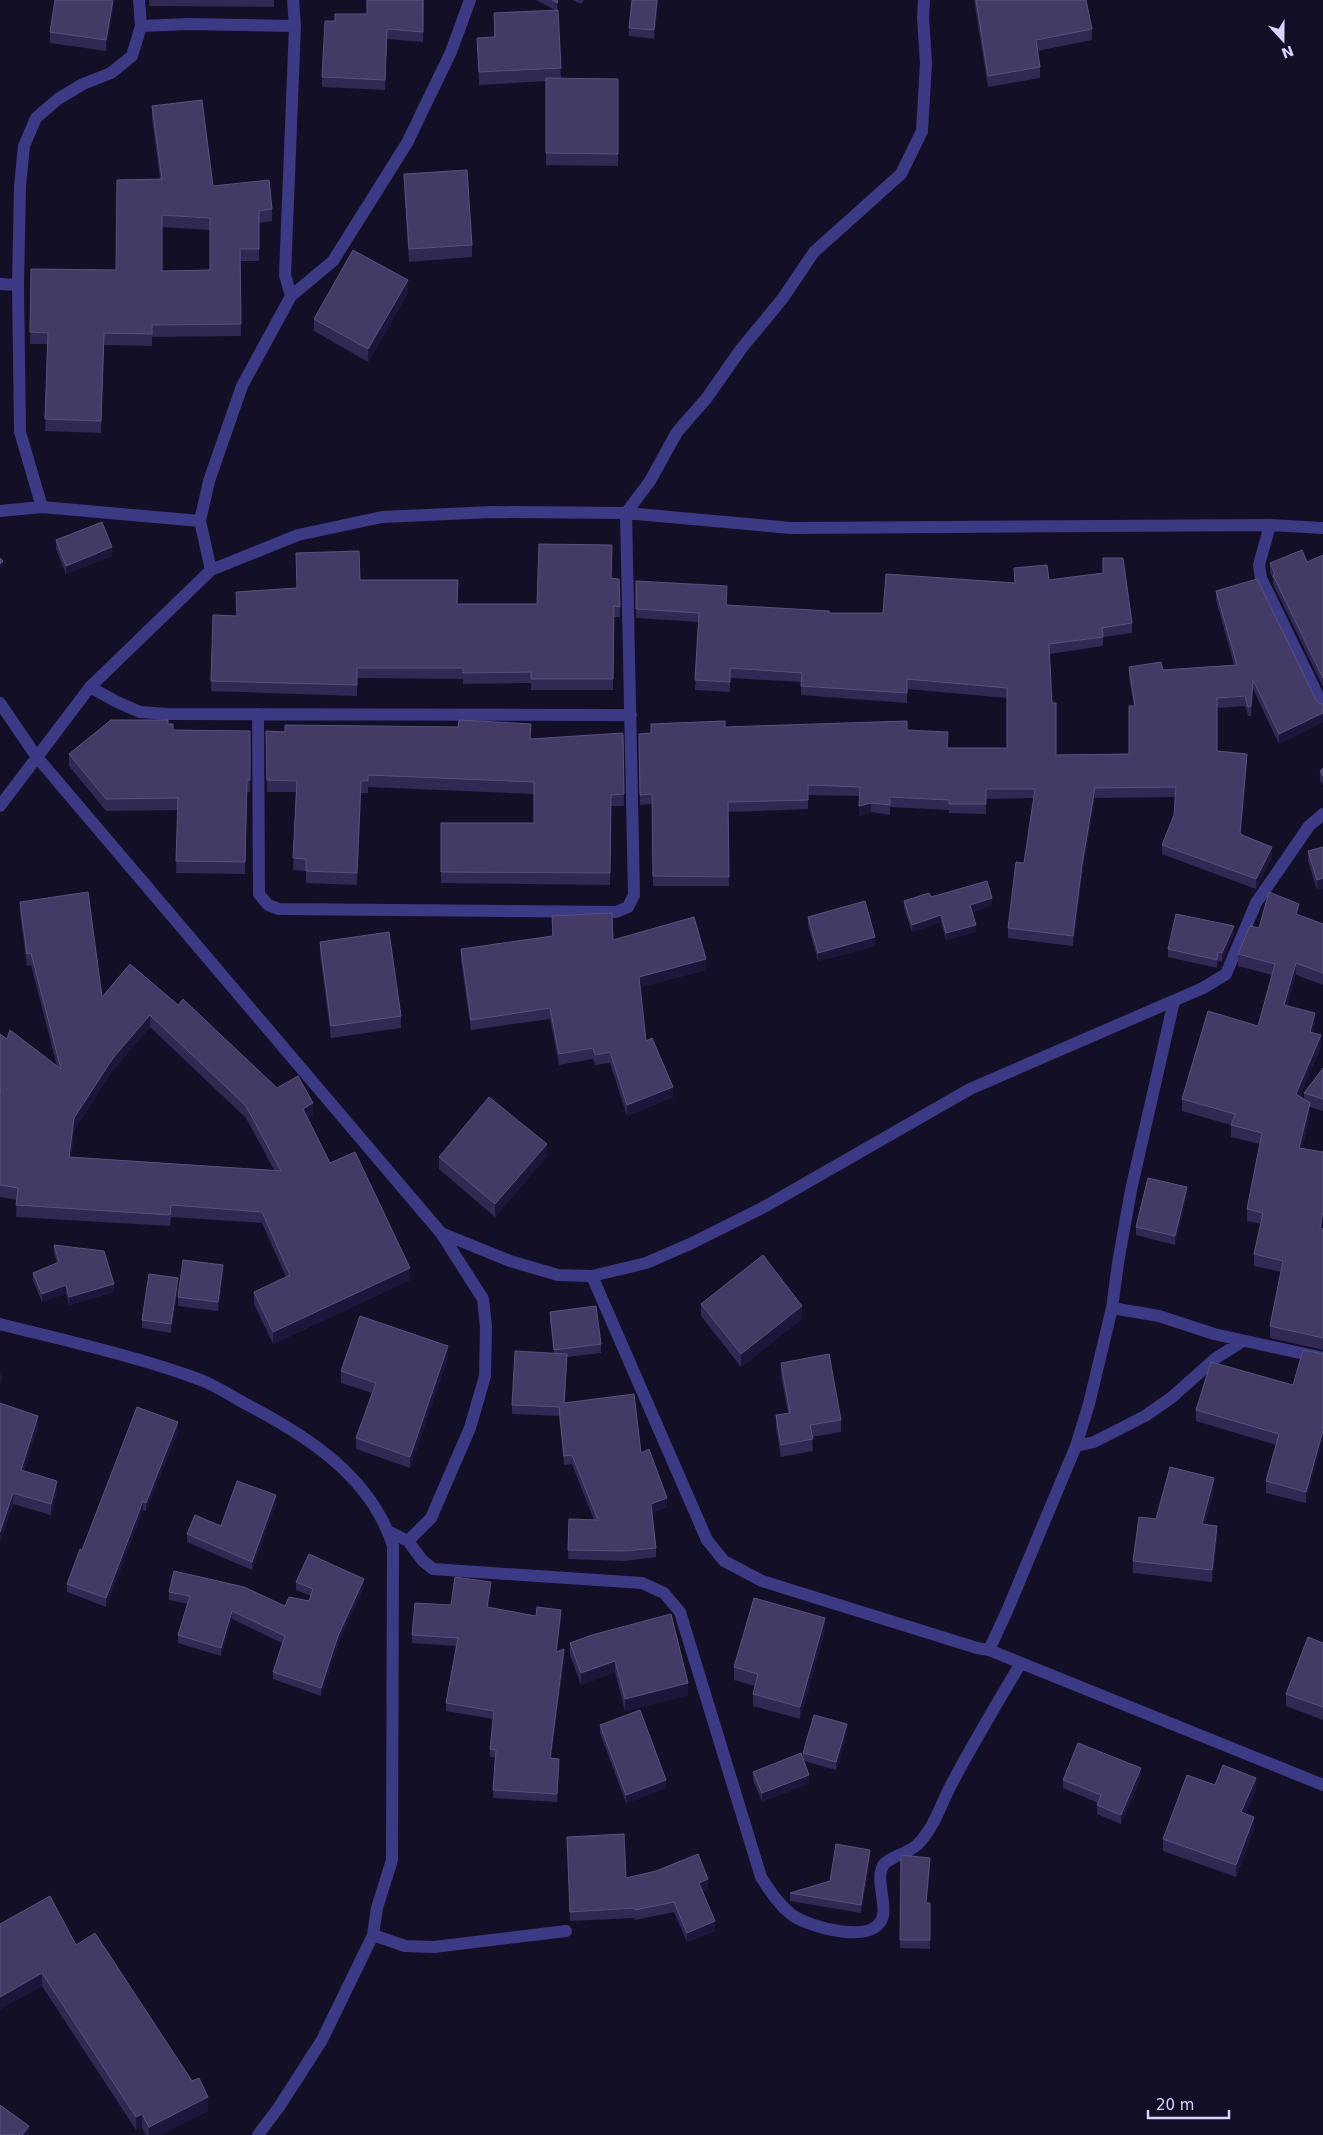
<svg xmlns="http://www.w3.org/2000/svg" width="1323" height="2135" font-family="'DejaVu Sans',sans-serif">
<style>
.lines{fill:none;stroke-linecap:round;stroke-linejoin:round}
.minor{stroke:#3d3a85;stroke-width:12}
.wall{fill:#312854;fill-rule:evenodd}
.shaded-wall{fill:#1d163a}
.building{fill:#433a66;stroke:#5a527e;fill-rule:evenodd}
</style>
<rect width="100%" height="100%" fill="#130f26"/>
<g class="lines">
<path class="minor" d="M141,26l48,-2 106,2
M0,284l18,1
M291,296l-6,-21 10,-249 -2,-26
M42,507l-22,-75 -2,-147 2,-99 4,-40 12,-28 22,-19 25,-15 28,-11 21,-17 9,-30 -2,-26
M0,511l42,-4 158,14
M1270,525l-11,40 2,13 62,128
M211,570l-11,-49 9,-40 33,-95 49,-90 42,-35 74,-118 44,-91 19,-52
M90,687l27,15 23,10 27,2 464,1
M0,703l36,53 405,477 69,28 48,14 34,1 54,-13 44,-19 74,-37 206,-118 233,-101 23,-14 30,-71 53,-77 14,-12
M258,714l1,180 9,11 11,4 337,3 12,-5 6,-12 -8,-382 24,-32 27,-49 29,-33 35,-50 42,-51 31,-46 87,-78 21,-43 4,-68 -3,-45 1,-18
M0,806l90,-119 121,-117 87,-35 84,-18 110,-5 134,1 165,15 479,-3 53,3
M592,1276l115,264 17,21 38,20 215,67 12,2 18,-39 69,-165 13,-42 23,-96 6,-45 13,-73 43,-189
M1112,1308l47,8 55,18 109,24
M0,1324c67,17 136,32 201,56 15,6 29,15 43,23 62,32 127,73 149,143l-1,314 -15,48 -4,27 -51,105 -43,67 -21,28
M1076,1446l18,-4 51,-26 26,-18 45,-40 27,-17
M388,1531l20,10 23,-23 39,-90 15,-52 1,-49 -3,-28 -42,-66
M408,1541l14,19 11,9 209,14 22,10 16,19 81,265c9,14 17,27 31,38 17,12 85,32 91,0 3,-14 -9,-41 2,-52 10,-8 24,-10 33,-19 16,-16 23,-40 33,-59 22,-42 46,-82 70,-122
M989,1650l334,135
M373,1935l32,11 29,1 132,-16"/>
</g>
<path class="wall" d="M113,0v8l-7,43 -56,-8v-11z
M149,0h125v7l-125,-1z
M424,0l-1,42 -36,-3 -2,51 -63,-3v-10l13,-56 32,-7z
M536,0h21l4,79h57v87l-72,-1v-84l-67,4 -2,-47 17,-1v-24l61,-3z
M573,0h11l-3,4z
M658,0l-4,39 -25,-3v-8z
M974,0h112l6,29v11l-55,11 3,16v11l-52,9z
M152,106l61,80 59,23v12l-13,2v38h-19l1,75 -89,1v9l-48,-1 -3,88 -56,-2 3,-87h-18l1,-75 85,1 44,-91 -8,-61zM162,227l48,3v40l-48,1z
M404,174l68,71v12l-63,5 -5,-75z
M408,293l-40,69 -54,-31v-12z
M56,540l56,16 -46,18 -10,-25z
M1323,555v132l-50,-103v-5l-3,-6v-10l37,-1z
M1014,568l35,12 83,43v10l-29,4v9l-54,8 7,101 73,-1 5,-48 -5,-29v-10l34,3 71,-5 -18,-65v-9l100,109 -37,44 -26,-55 -2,27h-3l-3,-10 -28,2v43l30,12 -6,70 31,24 -16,32 -94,-35v-9l12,-30 1,-18 -80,1 -13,76 -9,72 -65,-8v-10l16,-65 10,-65 -48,1v15l-37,-1v-3l-59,-3v8l-19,-3 -12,4v-20l-51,-1v14l-80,3 1,74h-76l-1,-82 -12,1 -1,-61 86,-17 182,3 41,18h59v-50l-100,-9v14l-106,-8v-13l-71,-4v14l-35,-2 4,-68 -63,-4v-37l91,15v9l102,8h54l132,-30z
M611,578l9,29v10h-6l-1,73h-82v-7l-68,1v-5l-106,-1v18l-146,-5 2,-76 24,1 -1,-24 61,-4 63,-8 98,24h79z
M168,724l5,6 77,1v61h-3l-2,82 -69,-1 2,-63 -72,1 -37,-45v-12z
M266,731l265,8 92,-6 1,73h-13l-1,79 -169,-2v-60h93v-29l-166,-7v6h-7l-4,92 -51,-2v-12l-13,-1 3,-78h-29z
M1323,768v17l-3,-4v-10z
M1323,847v41l-6,2 -9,-29v-10z
M931,897l61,8 -20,7 4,20 -30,8 -5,-18 -29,10 -8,-24v-7z
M20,902l82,95 28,-33 147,124 36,27 -5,3 22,45 80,117 -137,64 -19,-40v-12l32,-15 -24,-54 -91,-6 -1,9 -154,-9 1,-17 -17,-3v-163l7,5 50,27 -26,-101 -4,1 -7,-53zM150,1027l96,91 28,52 -203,-13 3,-27 39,-60z
M1299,915l24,9v61l-27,-10 -9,31 28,18 -3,9 9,14 -21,49 4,3v-6l19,-25v43l-13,-4v7l-8,34 21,4v71l-1,6h1v121l-53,-12v-12l11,-54 -27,-6v-12l7,-30 -14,-3v-12l13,-65 -29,-7v-12l-49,-14v-12l76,-73 14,-51 -34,-9v-12l21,-26z
M552,916l61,24 93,30 -66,17 6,54 27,56 -46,19 -17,-53 -15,2 -2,-6 -34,6 -9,-46 -79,11 -10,-70v-11l91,-13z
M808,917l67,29 -57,15 -10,-36z
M1234,934l-12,28 -4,-1 -1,7 -49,-11v-8z
M320,942l81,74v12l-70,10 -11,-84z
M547,1156l-52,61 -56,-48v-12z
M1187,1195l-12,50 -39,-10v-8z
M54,1245l60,47 -45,13 -3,-12 -24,9 -9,-21v-8l24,-10 -3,-10z
M223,1274l-5,37 -40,-5v-9z
M178,1287l-7,46 -29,-5v-8z
M701,1304l101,15 -61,48 -40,-51z
M550,1312l51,32v9l-34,4 -2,46 76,50 26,54 -15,6 4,35v9l-32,4 -56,-2 1,-40 25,1 -22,-56 -8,1 -5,-49 -47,-2v-9l42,-52 -4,-33z
M1323,1354l-17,149 -40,-10v-12l10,-36 -80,-24v-11l97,-25z
M448,1357l-38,111 -54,-19v-11l16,-45 -31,-10v-12z
M781,1363l60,57v12l-29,5 1,14 -32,6 -5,-29v-13l12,-2 -7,-38z
M0,1403l38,24 -14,44 33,21 -6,23 -38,-11 -13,39z
M178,1431l-32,80 -3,-1 -37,97 -39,-15v-8l15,-34z
M1214,1489l-9,35 12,13 -5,45 -79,-9v-12l23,-42z
M276,1503l-24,67 -65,-28v-8l34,-8z
M296,1582l68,5 -26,57 -17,52 -48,-17v-7l9,-29 -50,-24 -11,37 -43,-13v-8l10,-31 -19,-4v-8l116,14 24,-5 2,-5 -15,-6z
M491,1590l-3,17 48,9 25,2 -4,34 7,5 -13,101 8,9 -2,35 -64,-4 2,-41h-5v-8l3,-30 -47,-8v-8l10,-57 -44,-3v-8l39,-30z
M825,1630l-25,89 -47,-13v-12l2,-8 -21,-6v-13z
M592,1635l96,60 -63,16 -10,-39 -34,13 -11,-30v-12z
M1323,1643v77l-37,-14v-12z
M600,1725l66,63 -40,15 -26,-70z
M847,1732l-11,38 -32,-9 5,22 -47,19 -9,-22v-8l50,-12v-7z
M1141,1777l-20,47 -24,-10v-9l1,-2 -35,-15v-8z
M1256,1790l-11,24 9,14 -18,49 -73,-26v-12z
M567,1837l59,41 82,11 -6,2 13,40 -28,11 -13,-30 -39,8 -1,-2 -64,3z
M901,1855l29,12 -4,36h4v46l-30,-1z
M870,1858l-9,55 -71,-12v-8l40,-12z
M0,1924l76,21 132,166 -49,24h-13l-4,-7 -6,2 -94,-144z"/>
<path class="shaded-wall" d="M113,0v8l-7,43v-11z
M657,0l1,4 -4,35v-9z
M408,280v13l-40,69v-13z
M112,547v9l-46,18v-8z
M3,561v4l-3,4v-5z
M1253,680v9l-2,27v-10z
M1323,713v10l-44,21v-10z
M1247,754v9l-7,79v-9z
M361,781v12l-4,92v-12z
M1095,788v10l-13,76 -9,72v-10l9,-71z
M871,803v9l-12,4v-10z
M1272,847v10l-16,32v-10z
M1323,878v10l-6,2v-10z
M992,898v7l-22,7v-7z
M1299,904v12l-3,-2z
M941,915v7l-29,10v-7z
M976,925v7l-30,8v-7z
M1234,926v8l-12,28v-9z
M875,937v9l-57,15v-8z
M1218,952v9l-1,7v-8z
M706,959v11l-67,18v-11z
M1296,963v12l-12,41v-11z
M1315,1013v11l-5,19v-11z
M150,1015v12l-37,43 -39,60 -5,39v-12l5,-39 39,-60z
M1321,1035v12l-25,59v-12z
M673,1087v10l-46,19v-11z
M313,1103v12l-10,6v-12z
M1310,1103v11l-11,45v-11z
M547,1144v12l-52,61v-13z
M1187,1187v8l-12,50v-9z
M1323,1211v12l-3,17v-12z
M223,1265v9l-5,37v-9z
M410,1268v12l-137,64v-12z
M178,1278v9l-7,46v-9z
M114,1284v8l-45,13v-8z
M66,1285v8l-24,9v-8z
M802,1306v13l-61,48v-13z
M448,1346v11l-38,111v-11z
M2,1369v11l-2,5v-10z
M38,1416v11l-17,54v-11z
M178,1422v9l-32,80v-8z
M1323,1430v11l-17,62v-11z
M1214,1478v11l-12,47v-12z
M57,1481v11l-6,23v-11z
M13,1493v11l-13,39v-11z
M276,1495v8l-24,67v-8z
M667,1498v9l-16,6v-9z
M143,1501v9l-37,97v-9z
M1217,1526v11l-5,45v-12z
M364,1579v8l-26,57 -17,52v-8l17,-52z
M491,1582v8l-4,25v-8z
M561,1610v8l-5,42v-8z
M232,1611v8l-11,37v-8z
M825,1618v12l-25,89v-12z
M564,1649v8l-14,109v-8z
M615,1661v11l-34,13v-12z
M688,1683v12l-63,16v-12z
M847,1724v8l-11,38v-8z
M1141,1768v9l-20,47v-9z
M809,1775v8l-47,19v-9z
M1256,1778v12l-15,34v-12z
M666,1780v8l-40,15v-8z
M1254,1817v11l-18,49v-12z
M870,1850v8l-9,55v-8z
M930,1858v9l-4,45v-9z
M708,1879v10l-9,3v-9z
M715,1921v10l-28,11v-9z
M42,1973v13l-42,24v-13z
M208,2097v14l-49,24h-10v-8z
M142,2114v14l-6,2v-13z
M29,2126v9h-7z"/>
<path class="building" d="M55,0h58l-7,40 -56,-8z
M367,0h56v32l-36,-3 -2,51 -63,-3 3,-56h10v-7h32z
M552,0h5l1,3z
M632,0h25l-3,30 -25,-2z
M976,0h110l6,29 -56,11 4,27 -52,9z
M558,10l3,58 -82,4 -2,-34 18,-1 -1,-24z
M546,78l72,1v75l-72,-1z
M202,100l11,86 56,-6 3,29 -13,2v38h-19l1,75 -89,1v9l-48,-1 -3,88 -56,-2 3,-86 -18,-1 1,-63 85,1 1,-90 45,-1 -10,-73zM162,215l48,3v52l-48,1z
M467,170l5,75 -63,4 -5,-75z
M353,250l55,30 -40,69 -54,-30z
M102,522l10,25 -46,19 -10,-26z
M539,544l73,1 -1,33 8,1 1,28 -6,-1 -1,73h-82v-7l-68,1v-5h-106v17l-146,-4 2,-66 24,1 -1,-24 61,-4 -1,-35 63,-2 1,29h98l-1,24h80z
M1302,550l5,12 16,-7v123l-50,-103 2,-1 -5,-11z
M0,558l3,3 -3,3z
M1103,558h20l9,65 -30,5 1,9 -54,7 3,59h4v52l73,-1v-48h6l-6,-39 32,-5 2,8 74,-5 -21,-74 41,-12 59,121 3,3 4,1v9l-44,21 -26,-54 -2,26 -3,1 -3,-11 -28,2v53l30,3 -7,79 2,2 30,12 -16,32 -94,-34 12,-30 2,-28 -81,1 -13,77 -9,71 -65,-8 8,-66 8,1 11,-74h-49v15h-37v-4l-59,-3v8l-19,-2 -12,3 1,-19 -52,-2v15l-80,2 1,75 -76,-1 -1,-82 -12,1 -1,-61 12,-1v-9l74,-3v6l182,-6v9l41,2 -1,16h60v-60l-100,-9v14l-106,-7 1,-13 -72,-5v14l-35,-2 4,-67 -63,-4v-28l91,5 -1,19 103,6v2h54l3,-39 129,9 -1,-15 33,-3 2,15 54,-7z
M111,720h57v4h5v6l77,1v49h-3l-2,82 -69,-1 2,-63 -72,1 -37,-45z
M459,720l72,4 -1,15 93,-6 1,61 -13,1 -1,78 -169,-1v-49h93v-41l-166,-7v6h-7l-4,92 -51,-2v-12l-13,-1 4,-77 -30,-1 -1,-49 19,1v-7l173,2z
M1323,768v8l-3,-5z
M1323,847v31l-6,2 -9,-29z
M987,881l5,17 -22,7 6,20 -30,8 -5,-18 -29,10 -8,-24 25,-8 2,4z
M88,892l14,105 28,-33 48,41 5,-6 94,89 21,-12 15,27 -10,6 27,54 25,-11 55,116 -137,64 -19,-40 36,-17 -28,-63 -91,-7 -1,10 -154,-10 2,-17 -18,-3v-91l1,-5 -1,1v-56l7,5 3,-9 51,39 -30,-116 -4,1 -7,-52zM150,1015l96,91 35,65 -212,-14 5,-39 39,-60z
M1269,892l30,12 -3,10 27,10v49l-27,-10 -12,42 31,8 -5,19 11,3 -25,59 14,9 -11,45 24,4v59l-3,17 3,1v109l-53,-12 13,-65 -29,-7 9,-41 -16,-4 15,-76 -31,-8 4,-11 -53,-15 26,-88 50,15 17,-62 -37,-10 12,-28 9,2z
M865,901l10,36 -57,16 -10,-36z
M612,913l1,27 81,-23 12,42 -67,18 7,64 6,-3 21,49 -46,18 -17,-53 -15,3 -2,-7 -34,6 -9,-46 -79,12 -10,-71 92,-13 -1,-20z
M1176,914l58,12 -12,27 -4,-1 -1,8 -49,-11z
M389,932l12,84 -70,10 -11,-84z
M1323,1068v31l-19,-6z
M489,1097l58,47 -52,60 -56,-47z
M1148,1178l39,9 -12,49 -39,-9z
M54,1245l50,6 10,33 -45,13 -3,-12 -24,9 -9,-21 26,-11z
M763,1255l39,51 -61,48 -40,-50z
M183,1260l40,5 -5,37 -40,-5z
M149,1274l29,4 -7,46 -29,-4z
M596,1306l5,38 -47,6 -4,-38z
M360,1316l88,30 -38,111 -54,-19 20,-55 -35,-12z
M1303,1350l20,4v76l-17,62 -40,-11 13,-47 -83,-24 15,-48 82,23z
M515,1351l52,3 -3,49 70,-9 7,59 8,-4 18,49 -16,6 5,44 -32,3 -56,-1 1,-31 29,1 -26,-65 -8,1 -5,-49 -47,-2z
M829,1354l12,66 -31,5 3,14 -32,6 -5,-30 14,-2 -9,-50z
M0,1403l38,13 -17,54 36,11 -6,23 -38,-11 -13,39z
M137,1407l41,15 -32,81 -3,-2 -37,97 -39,-14 13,-35 2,1z
M1170,1467l44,11 -12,46 15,2 -5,44 -79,-9 6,-44 17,2z
M237,1481l39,14 -24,67 -65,-28 8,-19 26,11z
M309,1554l55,25 -26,57 -17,52 -48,-16 12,-36 -53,-25 -11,37 -43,-13 12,-39 -21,-4 5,-21 70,16 41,19 4,-9 20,4 4,-12 -17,-7z
M455,1577l36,5 -4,25 49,9 1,-9 24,3 -5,42 8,-3 -14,109 9,1 -2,35 -64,-4 3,-40 -6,-1 4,-38 -48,-8 12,-65 -46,-3 3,-32 36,2z
M754,1598l71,20 -25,89 -47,-13 5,-20 -24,-7z
M671,1614l17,69 -63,16 -10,-38 -34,12 -11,-30 22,-8z
M1308,1637l15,6v64l-37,-13z
M640,1710l26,70 -40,15 -26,-70z
M814,1715l33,9 -11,38 -33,-9z
M1078,1743l63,25 -20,47 -24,-10 4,-10 -38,-15z
M801,1753l8,22 -47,18 -9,-21z
M1223,1765l33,13 -15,34 13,5 -18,48 -73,-26 24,-64 28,10z
M624,1834l2,44 30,-7 42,-17 10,25 -9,4 16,38 -28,12 -13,-31 -39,8 -1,-2 -64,4 -3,-75z
M836,1844l34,6 -9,55 -71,-12 40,-12z
M901,1855l29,3 -4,45h4v37h-30z
M50,1896l26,49 19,-12 97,148 7,-3 9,19 -59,30 -7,-13 -6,3 -94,-144 -42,24v-73z
M0,2105l29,21 -7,9h-22z"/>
<g transform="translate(1283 40) rotate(159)" stroke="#130f26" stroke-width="4" paint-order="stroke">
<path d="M0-4L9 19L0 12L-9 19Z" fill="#d9d4ff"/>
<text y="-8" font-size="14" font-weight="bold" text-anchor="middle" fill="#d9d4ff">N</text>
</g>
<path d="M1148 2110v8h81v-8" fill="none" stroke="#d9d4ff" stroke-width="2.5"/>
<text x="1156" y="2110" font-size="15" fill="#d9d4ff" stroke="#130f26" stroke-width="4" paint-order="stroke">20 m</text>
</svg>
